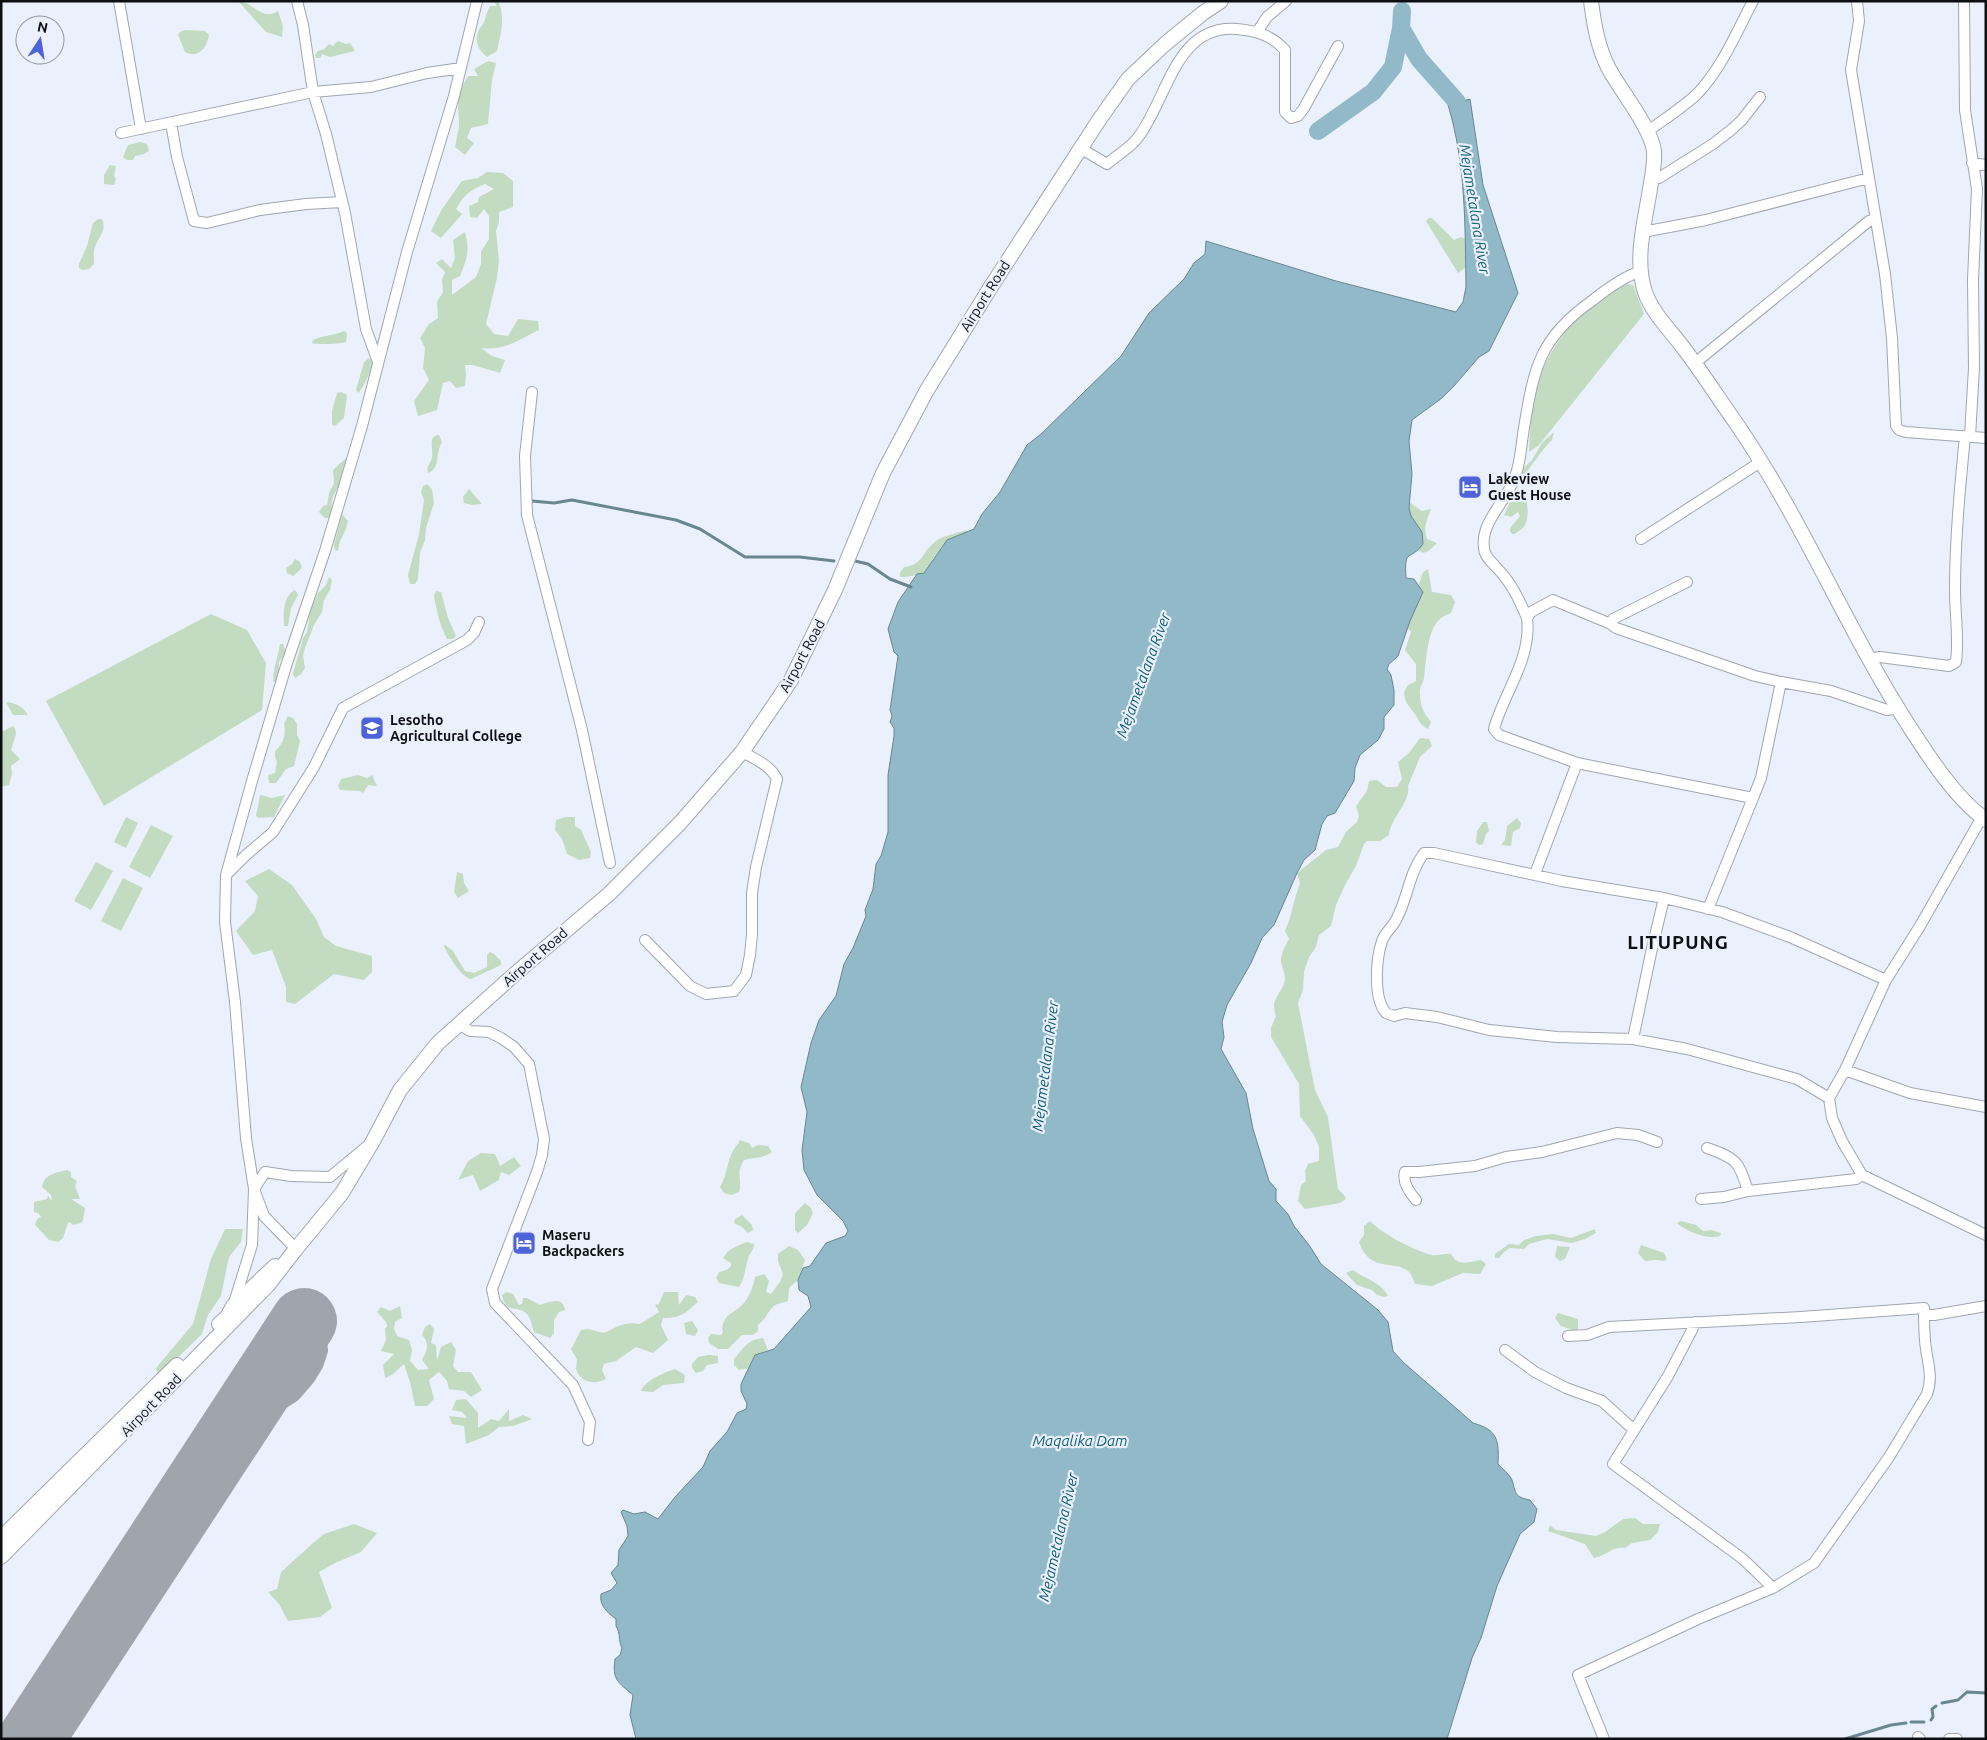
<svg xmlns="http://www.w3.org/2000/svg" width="1987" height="1740" font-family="Ubuntu,sans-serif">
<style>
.green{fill:#c2dbc1}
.water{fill:#91b9c8;stroke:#698691}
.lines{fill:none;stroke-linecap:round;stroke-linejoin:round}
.stream{stroke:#698691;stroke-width:3}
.river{stroke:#91b9c8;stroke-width:18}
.taxiway{stroke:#a0a4ad;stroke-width:26}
.runway{stroke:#a0a4ad;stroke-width:66}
.street-casing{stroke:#a0a6af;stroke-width:12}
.secondary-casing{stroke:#a0a6af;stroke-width:16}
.street{stroke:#fff;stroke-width:10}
.secondary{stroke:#fff;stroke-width:14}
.labels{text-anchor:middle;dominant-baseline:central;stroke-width:4.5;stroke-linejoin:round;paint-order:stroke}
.street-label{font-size:14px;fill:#0d0f12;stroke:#ebf1fc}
.poi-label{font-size:14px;font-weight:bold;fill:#0d0f12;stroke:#ebf1fc;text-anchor:start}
.water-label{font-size:15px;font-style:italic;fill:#105f74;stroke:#ebf1fc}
.district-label{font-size:19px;font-weight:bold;letter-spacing:1px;fill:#0d0f12;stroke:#ebf1fc}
</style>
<rect width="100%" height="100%" fill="#ebf1fc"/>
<path class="green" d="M238,1c14,0 24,21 40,10l5,15 -1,11 -16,-5z
M495,1h5l-1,2c6,17 2,30 -2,48l-10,6c-9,-7 -14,-17 -7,-29 1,-2 4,-4 4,-6 2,-6 3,-11 6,-16h6z
M185,30l20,1 4,4c-2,13 -11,24 -24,17l-7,-17 2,-3z
M338,41l8,3 4,-1 5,8 -25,6 -8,-3 -2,4h-4l-1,-3 3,-4 6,-2 5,-5 4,2z
M488,61l8,2 -4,17 -4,44 -17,4 -4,10 7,5 -9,12 -10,-8 4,-21 -1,-24 3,-13 7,-13h10l-4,-7z
M140,142l7,2 2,7 -5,3 -9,2 -2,4h-6l-4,-3 5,-12z
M110,165l6,1 -2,10 2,3 -2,6 -10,-1v-9z
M487,172l16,1 10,8v26l-14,5v10l-3,9 3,30 -2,17 -11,46 8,10 14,2 10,-17 20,2 1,9c-21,10 -34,21 -58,18l11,8 13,4 -5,13 -27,-8h-8l1,10 -1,11 -9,2 -6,-7 -7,2 -6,27 -19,6 -4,-15 15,-21 -6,-12 2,-20 -5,-10 9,-14 9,-6 -1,-16 6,-10 -1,-12 3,-8 -9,-9 6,-4 9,9 4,-10 -2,-18 12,-8c5,19 2,27 -5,44l-8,4v15l24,-18 5,-13v-12l8,-13v-23l-5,-7 -7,9 -7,-1 -1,-11 9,-4 1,-5 15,-8 -9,-5c-14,5 -22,12 -29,25l6,5 -21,24 -10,-7 11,-22 20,-28 16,-3z
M1429,218h3l22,22 7,-3 4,2v29l-7,5 -32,-52z
M98,219h4c5,13 -3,16 -7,28 -2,5 -1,12 -1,17l-5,5 -7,1 -3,-2v-4l8,-18 6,-23z
M1622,283l11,2 11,29 -105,131 -10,7c1,-21 2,-44 7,-65 6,-25 32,-63 51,-80 11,-9 24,-16 35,-24z
M344,331l3,2 -1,9c-5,2 -29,3 -34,1l1,-3c10,-5 21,-4 31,-9z
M369,358l3,3c0,8 -8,27 -14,32l-2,-3 8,-28z
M341,392l6,3 -3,23 -9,8 -3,-1v-14l5,-18z
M1554,432l-2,8c-5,4 -23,28 -26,34l3,4 -5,5 -5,-1 -2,-2 2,-8 13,-12 10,-17z
M437,435h2l3,7c-7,11 -1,27 -14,31 -2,-6 2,-9 4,-15 1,-8 -2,-14 1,-21z
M346,458l2,3 -5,13 1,4c-8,11 -16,23 -11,36l-2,4h-6l-6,-6 4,-6 4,-1 2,-12 5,-10 -1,-13z
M427,484l5,5 2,14 -8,25 -1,12 -5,13 -2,26 -3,5h-5l-2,-9 11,-41 5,-34 -3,-8 2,-6z
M469,489l13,15 -10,1 -8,-2 -1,-6z
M1519,496h6c3,7 4,22 0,29 -2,4 -7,6 -10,9h-3l-2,-3v-3l10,-12 -2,-4 -7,5 -7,-2 6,-13h7z
M1409,502l13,9 9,-2c-4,11 -8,18 -4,30l10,4c-6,5 -11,14 -19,7v-15l-14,-29z
M342,514l6,7 -2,8 -6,12 -2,10 -3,-1 -1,-5z
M966,530l1,2 -24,13 -11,15 -4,11c-9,4 -19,6 -28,6v-4l4,-6c20,-2 18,-16 32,-26 8,-6 20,-7 30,-11z
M295,559l5,3 2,6 -9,8 -6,-3 -1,-5 6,-4z
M1428,569l4,23 19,3 4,7 -4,11c-4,2 -10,4 -13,8 -11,12 -12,41 -14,57 -1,5 -5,10 -4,15 0,11 3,20 11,29l-3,7c-8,-4 -8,-7 -13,-15 -7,-10 -10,-10 -11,-22l4,-7 8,-4v-17l-11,-14 6,-18 -6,-7 18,-53z
M329,577l3,3 -2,10 -6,10 -2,12 -8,13 -9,23 -2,8 2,12 -4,6 -6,4 -2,-4 1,-4 9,-32 4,-6 3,-20 8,-19 8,-8z
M295,590l3,5 -7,13 -3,18h-4c-1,-12 -1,-30 11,-36z
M436,591l5,1 7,26 8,18 -3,3h-6c-7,-13 -11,-30 -13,-44z
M211,614l36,16 19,33 -4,47 -158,96 -58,-105z
M280,644h3l3,8 -7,10v16l-3,5 -3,-2c0,-13 5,-24 7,-37z
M6,702c9,1 17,4 22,13h-15z
M288,716l5,2 4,6v11l3,6 -6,25 -8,3 -10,14h-7l-1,-8 7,-2 2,-11 -2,-5v-6c9,-8 11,-16 9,-28z
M13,726l2,3 1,5 -5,16 9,9 -9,7 1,8 -3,11 -8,2v-55z
M1420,738l9,1 3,7 -12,11 -12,29c3,16 -17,31 -19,49l-9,6h-13l-3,3 -8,22 -11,19 -9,20 -5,21 -12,9 -3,12 -7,10 -5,15 -1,18 -5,13 17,87 13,27 10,72 6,6 2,4 -6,4 -35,6 -7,-8 3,-16 5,-4 -1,-10 3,-7 11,-3v-14l-5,-12 -14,-19 -1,-32 -28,-47v-9l5,-12c-6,-16 3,-20 8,-32 3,-9 -2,-15 -3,-23 0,-9 4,-15 8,-22l-4,-8c7,-15 8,-31 15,-47l-3,-11 29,-23 12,-3 8,-15 11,-10 2,-6 -3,-10 11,-15 2,-10 8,-1 9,7h11l5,-8 -4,-17 11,-9z
M358,775l9,3 5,-3 5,11 -9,-1 -5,8 -3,-2 -20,-1 -2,-4 3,-7z
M260,795l12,3 13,-3 -11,22 -15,1 -3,-2z
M126,817l12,6 -12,25 -12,-6z
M566,817h9v9l6,4 10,22 -1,6 -11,2 -12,-6 -5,-15 -7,-9 1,-10z
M1517,818l4,5 -1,5 -7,4 -2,14 -10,-1 4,-5 2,-14z
M1483,822h4l2,9 -3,3 -3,10 -3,1 -4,-2 1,-12z
M151,825l22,11 -23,42 -21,-11z
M96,862l17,9 -22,39 -17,-9z
M269,869l23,16 24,34 8,18 12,9 36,10v16l-8,8 -30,-6 -39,30 -9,-2v-15l-14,-37 -19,5 -17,-24 19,-20 3,-15 -13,-15z
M457,872l6,2 1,9 5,8 -11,7 -4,-6z
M123,878l20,10 -22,43 -20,-10z
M445,945l8,6 12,20 9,2 13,-6v-12l3,-3 4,2 7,7v4l-30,14c-10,-2 -23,-24 -27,-33z
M739,1140l10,3 3,5 6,-3 10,1 4,6c-9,7 -17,5 -28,8 -9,14 -1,19 -5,32l-8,3 -7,-2 -4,-6c9,-14 6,-32 19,-44z
M481,1153l14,1 5,12 14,-9 7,9 -12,9 -8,-3 -2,8 -19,11 -7,-16 -15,5 10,-19z
M67,1170l4,2v5l6,4 -2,5 5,13h-9l14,9 -2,12 -2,3 -8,2 -3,-3 -2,1 -5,15 -5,4 -9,-2 -12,-13 -2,-2 2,-6 4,-2 -3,-4 -4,-1v-10l13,-3 1,-3 4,5 -1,-6 -9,-8c3,-14 14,-14 25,-17z
M805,1203l6,5 2,5 -6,12 -9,8 -3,-3v-17z
M742,1215l10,10 1,5 -5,3 -6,-6 -8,-4 1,-4z
M1370,1221c14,14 43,29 62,34 5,1 13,-2 19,-1 7,13 17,8 30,6l5,4 -6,10 -17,-1 -31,13 -17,-2c-1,-3 -3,-8 -5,-11 -13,-15 -40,2 -51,-31l5,-7v-9z
M1681,1221l15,4 7,6 8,-1 10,3 -1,3c-12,4 -33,-4 -43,-13z
M225,1229h18l-2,13 -12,15 -8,39 -13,19 -6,19 -43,42 -3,-8 37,-44 18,-65z
M1595,1229l1,4 -11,6 -13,4 -25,-4 -18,5 -5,5 -14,-1 -6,4 -5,6h-4v-4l14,-10 10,1 5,-5 12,-4 17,-2 18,4z
M747,1242l7,2c0,7 -5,9 -6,15 -3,9 -3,20 -9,28l-20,-4 -3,-5 3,-6 8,-2 4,-4v-3l-8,-5c6,-10 14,-12 24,-16z
M1641,1245l23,8 3,6 -3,2 -8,-1 -11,1 -7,-8z
M789,1246l9,4 7,10 -7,20 -9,8 -1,13c-5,2 -12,2 -16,7 -6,6 -4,9 -14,17v6l-5,4h-11l-14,14h-10l-9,-6 -1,-5 3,-4 10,1 2,-3 -1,-4c4,-16 10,-13 20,-23 6,-5 12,-20 13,-28l9,-3 5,7 -3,11 5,2 9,-12 3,-8 -5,-13v-7z
M1557,1246l13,1 -5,12 -5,2 -5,-4z
M1353,1270c12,9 28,12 35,26l-4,1 -7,-2 -5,-5 -15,-5 -11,-12z
M507,1292l6,2 6,11 3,-1 1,-6h4l13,7c10,-3 23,-9 25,5l-6,2 -5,8v13l-4,5 -16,-6c-2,-6 -3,-14 -8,-19 -10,-8 -21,1 -24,-18z
M664,1292h14l1,13 7,-10 9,2 3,5c-12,11 -19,17 -35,16l-2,7 7,15 -15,13 -17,-6 -20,14 -12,3 -2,6 4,9c-10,6 -26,4 -30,-10 0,-2 1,-7 1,-9 -1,-3 -4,-7 -6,-11l10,-19 7,-1 16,4c12,-6 22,-12 36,-9l19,-12 -4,-7 4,-1z
M400,1306l2,12 -7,4 -1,7 3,7 12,4 3,10 -2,11 8,9 11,-1 -7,-9c5,-9 8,-17 0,-25l3,-8 5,-3 4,5 -3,14 5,2 1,16 4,-14 10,-5 5,8 -3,16 5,6h13l11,18 -11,7 -7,-6 -15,-2 -2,-8 -8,-9 -10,8 5,19 -7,7h-12l-5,-24 -6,-18 -12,11 -7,3 -2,-13 11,-11 -13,-3 5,-11 -1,-11 2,-3 -1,-4 -9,-10 4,-5 9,4z
M1558,1313l20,6v10l-3,2 -14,-5 -6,-8z
M692,1321l6,9 -3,6 -9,-2 -2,-11z
M763,1338l5,12c-10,3 -16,7 -18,18l-11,2 -5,-5v-6c10,-11 13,-19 29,-21z
M709,1355l9,1v7l-11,2 -4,6 -7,2 -4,-5v-4l6,-7z
M675,1369l10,6 -1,8 -21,2 -10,7 -12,-1c3,-10 24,-19 34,-22z
M466,1399l12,14v15l13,-9 8,2 10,-12v12l14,-6 9,4 -19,7 -14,1 -10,8 -23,9 -2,-18 -12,-2 -3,-8 18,2 -5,-6 -10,-2 4,-10z
M1635,1518l8,6h17l-2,8 -8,8 -18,3 -7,5c-13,-2 -19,8 -31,10l-9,-14 -37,-13 2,-6 6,5 40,6 9,-4 18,-13z
M354,1524l23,9 -16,19 -26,11 -16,9 13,36 -12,9 -32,4 -9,-17 -11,-12 9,-3 4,-17 31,-28 12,-10z"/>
<path class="water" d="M1470,99l13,86 35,108 -29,58 -10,6 -25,29 -12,12 -30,22 -3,21 3,33 -3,34 2,8 11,16 1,12c-13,18 -19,3 -17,34l8,1 9,13 -13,29 -12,35 -9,8 -2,5 4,6 3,15v15l-10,12v12l-6,11 -18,15 -5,13 -1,13 -19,32 -8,3 -5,8 -7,26 -11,10 -7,13 -23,52 -12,13 -11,25 -24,42 -5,17 2,15 -3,12 25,44 7,36 16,52 7,8v12l12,13 6,12 15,19 12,19 57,46 10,12 5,29 10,11 70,61c25,7 26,17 25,41 4,4 12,11 14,16 4,13 2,17 18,20l7,9 -3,13 -14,12 -23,52 -16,52 -9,20 -25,81h-811l-6,-24 3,-20c-15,-13 -21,-15 -18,-36l5,-4 2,-7c-4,-8 -1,-14 -6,-22v-7c-8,-6 -17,-13 -15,-25l10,-4 6,-7 -6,-10 7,-8 1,-15 9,-14 -1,-10 -6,-14 2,-2 11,4 11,-2 13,7 17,-22 28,-30 7,-16 17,-19 10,-19 9,-4 1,-5 -6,-13v-7l14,-29 19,-6 37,-42 -3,-11 -9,-6 -1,-10 5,-12 7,-2 16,-23 19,-7 3,-5 -5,-10 -26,-26 -13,-25 -2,-20 5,-38 -6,-25 10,-44 8,-23 17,-24 8,-32 9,-16 13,-32 -1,-6 8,-21 3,-25 5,-8 7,-24v-57l6,-39v-8l-4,-6 2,-6 -2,-6 8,-54 -4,-4 -6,-23 10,-27 19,-28 7,-1 23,-33 27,-11 8,-15 18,-22 27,-47 14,-11 80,-78 28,-43 35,-34 10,-16 11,-9 1,-13 130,40 120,31 7,-10 3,-15c-1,-62 0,-123 -18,-182z"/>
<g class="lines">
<path class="stream" d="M532,501l22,2 18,-3 104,20 24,9 45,28h55l34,4
M855,561l13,3 22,15 21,8
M1942,1703l16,-3 9,-8 19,1
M1931,1720l2,-3 -1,-8 4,-3
M1911,1722h13
M1845,1739l46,-14 15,-2"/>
<path class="river" d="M1402,11l-1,17 18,31 38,43
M1318,131l55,-39 20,-25 8,-39"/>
<path class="taxiway" d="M229,1437l21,-21 40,-26 13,-15 8,-13 4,-12 -2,-11 -7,-9 -9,-4h-8l-8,3 -5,5 -3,20 -10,31"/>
<path class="runway" d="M31,1739l273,-418"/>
<g class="street-casing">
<path id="street" d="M119,1l22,128
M297,1l6,24 10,67 13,42 19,79 21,116 12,33
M1857,1l2,20 -8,49 34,204 7,64 4,88 3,4 7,2 80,6
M1964,1l1,109 12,79 -4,91 1,88 -4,68
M1257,32l10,-15 19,-16
M171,123l6,34 17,64 13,2 53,-13 46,-6 36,-2
M1647,132c16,-12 35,-24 50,-38 25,-26 39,-61 56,-93
M121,133l192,-41 58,-5 56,-14 34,-5
M1080,148l27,16c10,-9 25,-17 32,-28 29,-39 37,-112 98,-107 20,2 34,6 48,21v62l6,6 7,-2 6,-8 34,-62
M1972,163l14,2
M1652,178h7l54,-34 18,-14 10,-9 19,-24
M1643,232l63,-12 163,-42
M1695,363l174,-142 6,-2
M532,392l-7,64 2,59 55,215 28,133
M1641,539l121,-78
M1527,618c-8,-19 -16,-36 -31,-51 -5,-6 -12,-11 -12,-19 -4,-26 23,-47 31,-71 6,-16 6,-32 9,-49 10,-61 16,-91 69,-128 15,-12 30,-23 48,-29
M1611,624l2,-5 74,-37
M1869,659l11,-2 69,9 7,-4c3,-24 -1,-48 -1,-72 0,-51 5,-103 10,-154
M1781,682l50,9 56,19 11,-2
M1577,763l-78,-28 -5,-6c10,-37 38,-70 33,-111l4,-6 22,-12 58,24 5,4 139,48 26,6 -20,96 -8,20
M227,874l18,-18 28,-24 41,-65 29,-59 124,-68 7,-7 5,-11
M1535,874l42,-111 176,35 -45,111
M1664,898l-102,-17 -128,-28h-10c-15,20 -16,44 -27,65 -4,9 -12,14 -15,23 -6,18 -9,57 4,72l8,3 11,-3 32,4 52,13 68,7 76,2 54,10 110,30 32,19
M645,940l45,46 16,8 28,-3 12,-16 4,-20 2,-21v-41l4,-26 21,-88c-6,-13 -23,-21 -35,-27
M1886,980l34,-54 62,-109
M459,1024l11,7 19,1 12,6 13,9 15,17 15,75 -2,16 -5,17 -45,117 3,14 78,82 17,37 -2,18
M1633,1039l18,-86 13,-55 58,14 68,25 96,43 -41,90 -16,28 3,20 10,23 20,34 124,60
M1845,1070l65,23 76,14
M1707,1148c31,11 31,13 41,43
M1701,1199l23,-2 24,-6 108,-12 6,-4
M1416,1200c-7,-8 -14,-18 -11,-28h14l56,-6 31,-9 36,-5 75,-19 21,2 19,7
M296,1249l-32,-33 -10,-27 -8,-51 -11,-136 -10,-80 1,-47 26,-94 34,-115 39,-115 37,-125 45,-174 47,-156 23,-95
M233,1306l19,-61 2,-56 11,-17 26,4 39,1 36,-30
M1924,1315h10l52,-9
M1568,1336l19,-1 22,-8 192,-10 123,-9c0,11 0,21 1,32 1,19 9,35 2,54l-38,63 -75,106 -41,25
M1505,1350l30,22 31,16 36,13 32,29
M1918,1737l2,2
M1604,1739l-26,-64 120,-56 75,-31 -30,-29 -130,-95 55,-88 25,-48 2,-6
M1949,1739h8"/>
</g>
<g class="secondary-casing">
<path id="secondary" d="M1591,1c3,24 7,47 18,68 12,22 42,59 45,82 1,13 -2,26 -4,38 -5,32 -16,70 -5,103 7,21 27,40 40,58 18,24 34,49 51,73 66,96 110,205 173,303 20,31 47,73 77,94
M219,1324l8,-7 6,-11 42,-40
M1,1538l176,-173
M1,1557l267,-272 28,-36 46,-56 31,-52 27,-51 38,-47 78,-70 93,-79 71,-71 62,-71 49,-72 44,-90 48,-117 44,-83 65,-105 107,-165 29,-41 37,-35 38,-31 18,-12"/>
</g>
<use href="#street" class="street"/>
<use href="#secondary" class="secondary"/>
</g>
<defs>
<g id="hotel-square" transform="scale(1.25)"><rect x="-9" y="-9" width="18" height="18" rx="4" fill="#4f63d9" stroke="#ebf1fc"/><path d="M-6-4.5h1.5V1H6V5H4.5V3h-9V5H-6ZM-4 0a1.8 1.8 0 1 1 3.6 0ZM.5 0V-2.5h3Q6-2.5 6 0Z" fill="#fff"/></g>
<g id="university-square" transform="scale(1.25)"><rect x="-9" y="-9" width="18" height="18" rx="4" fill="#4f63d9" stroke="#ebf1fc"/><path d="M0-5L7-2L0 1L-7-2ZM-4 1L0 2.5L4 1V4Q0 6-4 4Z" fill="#fff"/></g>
</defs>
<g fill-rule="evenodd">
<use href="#hotel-square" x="1470" y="487"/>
<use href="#university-square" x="372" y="728"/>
<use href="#hotel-square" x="524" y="1243"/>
</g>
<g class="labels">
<g class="street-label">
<text transform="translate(985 296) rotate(-58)">Airport Road</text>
<text transform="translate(802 656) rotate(-62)">Airport Road</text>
<text transform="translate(535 957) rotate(-41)">Airport Road</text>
<text transform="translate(151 1405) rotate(-46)">Airport Road</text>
</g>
<g class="poi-label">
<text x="1488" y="479">Lakeview<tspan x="1488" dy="16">Guest House</tspan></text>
<text x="390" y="720">Lesotho<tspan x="390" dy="16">Agricultural College</tspan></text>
<text x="542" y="1235">Maseru<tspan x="542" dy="16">Backpackers</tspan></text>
</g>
<g class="water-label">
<text transform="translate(1475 209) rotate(81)">Mejametalana River</text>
<text transform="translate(1143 675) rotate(-70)">Mejametalana River</text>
<text transform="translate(1045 1066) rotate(-83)">Mejametalana River</text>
<text x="1080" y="1440">Maqalika Dam</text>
<text transform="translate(1058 1537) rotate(-77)">Mejametalana River</text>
</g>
<g class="district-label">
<text x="1678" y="942">LITUPUNG</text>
</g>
</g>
<rect width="1987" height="1740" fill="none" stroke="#0d0f12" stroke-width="5"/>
<g transform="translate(40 40) rotate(12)"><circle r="24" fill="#ebf1fc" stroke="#92979e"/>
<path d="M0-4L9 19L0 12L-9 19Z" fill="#4f63d9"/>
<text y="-8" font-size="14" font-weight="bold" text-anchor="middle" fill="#0d0f12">N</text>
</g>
</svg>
